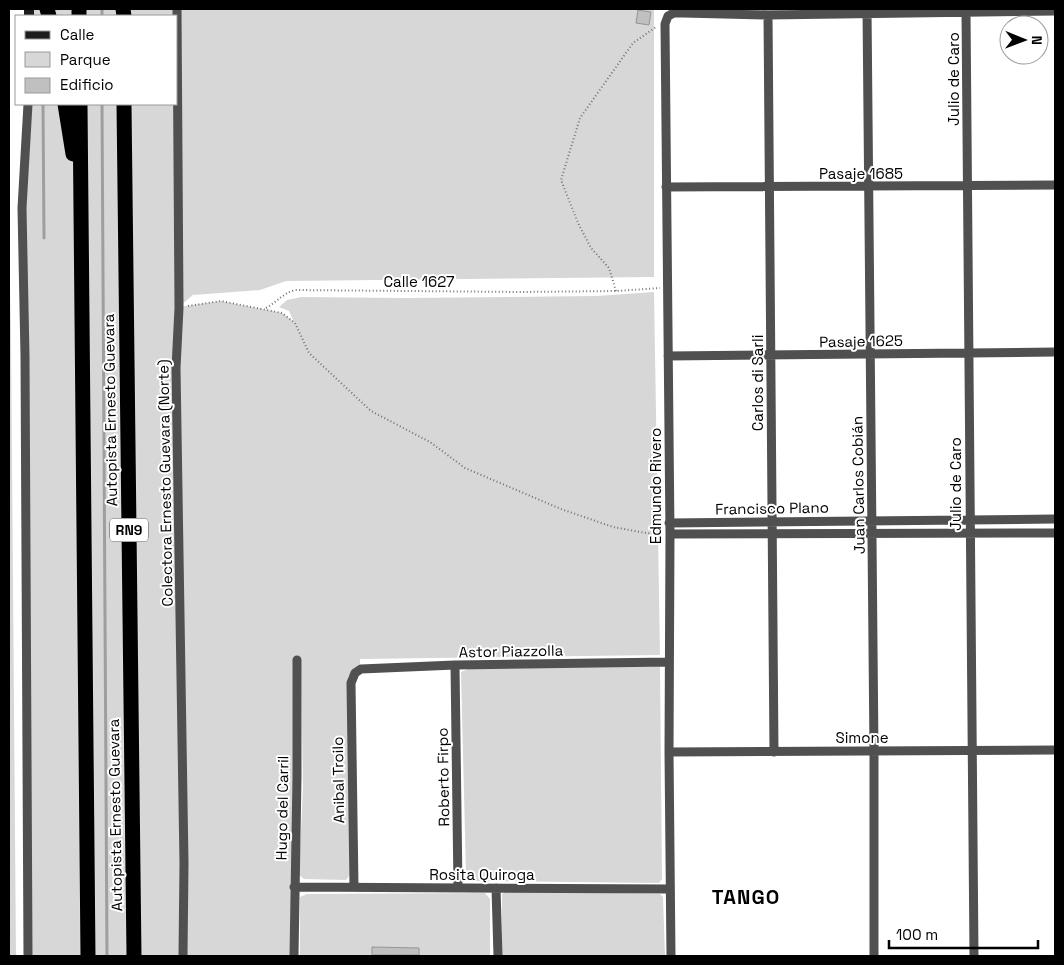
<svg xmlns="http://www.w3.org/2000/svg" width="1064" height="965" font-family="'Space Grotesk',sans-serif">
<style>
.green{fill:#d7d7d7}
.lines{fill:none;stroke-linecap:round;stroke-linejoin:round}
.stream{stroke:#9e9e9e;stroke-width:3}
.building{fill:#c0c0c0;stroke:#949494}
.highway-casing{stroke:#dbdbdb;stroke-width:17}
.path{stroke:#727272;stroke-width:2;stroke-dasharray:1 2.5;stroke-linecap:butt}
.street{stroke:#505050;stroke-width:9}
.secondary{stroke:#1d1d1d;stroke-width:10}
.highway{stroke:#000;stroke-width:15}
.labels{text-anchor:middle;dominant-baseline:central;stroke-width:4;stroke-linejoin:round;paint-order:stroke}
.shield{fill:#fff;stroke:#4c4c4c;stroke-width:1}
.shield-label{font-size:14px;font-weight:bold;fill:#000}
.street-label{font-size:15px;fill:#000;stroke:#fff}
.district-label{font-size:20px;font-weight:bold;letter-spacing:1px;fill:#000;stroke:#fff}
</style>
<rect width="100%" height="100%" fill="#fff"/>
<path class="green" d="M29,9h625v268l-368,4 -26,9 -66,5v-1l-15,13 42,-6 61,12 12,9 -5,-11 -10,-4 8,-7 14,-3 105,1 191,-2 57,-4 6,363 -300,4v7l-8,5 -4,6 1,199 -3,4 -42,-1 -5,-4 4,-88 -2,-127 -7,296h-266l-6,-748 6,-104h148v-88h-147z
M668,9h117v6l-117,1z
M9,241l2,94 5,621h-7z
M652,665l8,2 2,212 -3,4 -184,-2 -9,-7 -5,-202 7,-3z
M506,891l154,3 3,3 2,59h-163v-62z
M485,893l5,6v57h-190v-59l7,-3z"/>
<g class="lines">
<path class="stream" d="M102,9v7
M43,104l1,134
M102,104l5,852"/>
</g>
<path class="building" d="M638,10l13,2 -2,13 -13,-2z
M372,947l47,1v7h-47z"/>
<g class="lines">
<g class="highway-casing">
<path id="highway" d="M47,9l2,7
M79,9v7
M123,9l1,7
M65,104l8,50
M80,104l8,852
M124,104l10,852"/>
</g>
<path class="path" d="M616,291l-7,-23 -18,-20 -13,-25 -17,-43 19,-62 53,-75 23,-16
M188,306l33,-5 61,12 13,10 14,30 62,58 59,31 35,26 96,41 52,18 33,6 14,1
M266,308c11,-6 16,-14 29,-18l226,2 95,-1 44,-3"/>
<path class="street" d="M177,9l2,299 -3,60 8,495 -1,93
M867,9l7,742v205
M966,12l8,944
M768,15l6,737
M28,104l-6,104 3,148 3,600
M666,187l389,-2
M668,356l387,-4
M669,523l386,-4
M670,534l385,-1
M455,665l3,223
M669,752l386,-2
M294,887l376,2
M354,887l-3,-204 4,-10 6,-4 94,-4 214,-3
M496,888l2,68
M294,956l3,-179v-117
M671,956l-2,-204 1,-218 -5,-510 3,-8 6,-3h9l85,2 287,-4"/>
<path class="secondary" d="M29,9v7"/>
<use href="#highway" class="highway"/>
</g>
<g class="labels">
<rect class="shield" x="110" y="518.5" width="38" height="23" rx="4"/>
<g class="shield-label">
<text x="129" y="530">RN9</text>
</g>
<g class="street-label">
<text transform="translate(953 79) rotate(-90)">Julio de Caro</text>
<text x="861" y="173">Pasaje 1685</text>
<text x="419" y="281">Calle 1627</text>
<text transform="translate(861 341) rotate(-1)">Pasaje 1625</text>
<text transform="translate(757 383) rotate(-90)">Carlos di Sarli</text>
<text transform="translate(110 410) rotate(-91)">Autopista Ernesto Guevara</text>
<text transform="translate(165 483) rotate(-91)">Colectora Ernesto Guevara (Norte)</text>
<text transform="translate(955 484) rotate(-90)">Julio de Caro</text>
<text transform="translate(858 485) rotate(-91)">Juan Carlos Cobián</text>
<text transform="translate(655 486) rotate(-90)">Edmundo Rivero</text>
<text transform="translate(772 508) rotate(-1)">Francisco Plano</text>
<text transform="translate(511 651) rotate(-1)">Astor Piazzolla</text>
<text x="862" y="737">Simone</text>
<text transform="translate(443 777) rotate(-91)">Roberto Firpo</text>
<text transform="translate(338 780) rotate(-91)">Anibal Troilo</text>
<text transform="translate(282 808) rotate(-89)">Hugo del Carril</text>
<text transform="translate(115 815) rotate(-91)">Autopista Ernesto Guevara</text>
<text x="482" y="874">Rosita Quiroga</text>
</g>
<g class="district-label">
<text x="746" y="897">TANGO</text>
</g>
</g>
<rect width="1064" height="965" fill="none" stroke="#000000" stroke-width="20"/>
<rect x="15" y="15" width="162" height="90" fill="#ffffff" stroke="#999999"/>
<rect x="25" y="31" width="25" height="8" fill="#1d1d1d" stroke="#999999"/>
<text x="60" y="40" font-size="15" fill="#000000">Calle</text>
<rect x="25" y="52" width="25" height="15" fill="#d7d7d7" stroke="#999999"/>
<text x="60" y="65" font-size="15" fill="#000000">Parque</text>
<rect x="25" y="78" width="25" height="15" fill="#c0c0c0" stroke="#999999"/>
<text x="60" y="90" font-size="15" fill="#000000">Edificio</text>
<g transform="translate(1024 40) rotate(91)"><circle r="24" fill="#ffffff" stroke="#999999"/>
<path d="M0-4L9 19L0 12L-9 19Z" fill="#000000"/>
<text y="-8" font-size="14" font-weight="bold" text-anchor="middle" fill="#000000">N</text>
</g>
<path d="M889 940v8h149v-8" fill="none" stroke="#000000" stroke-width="2.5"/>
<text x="896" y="940" font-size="15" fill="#000000" stroke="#ffffff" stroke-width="4" paint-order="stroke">100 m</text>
</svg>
